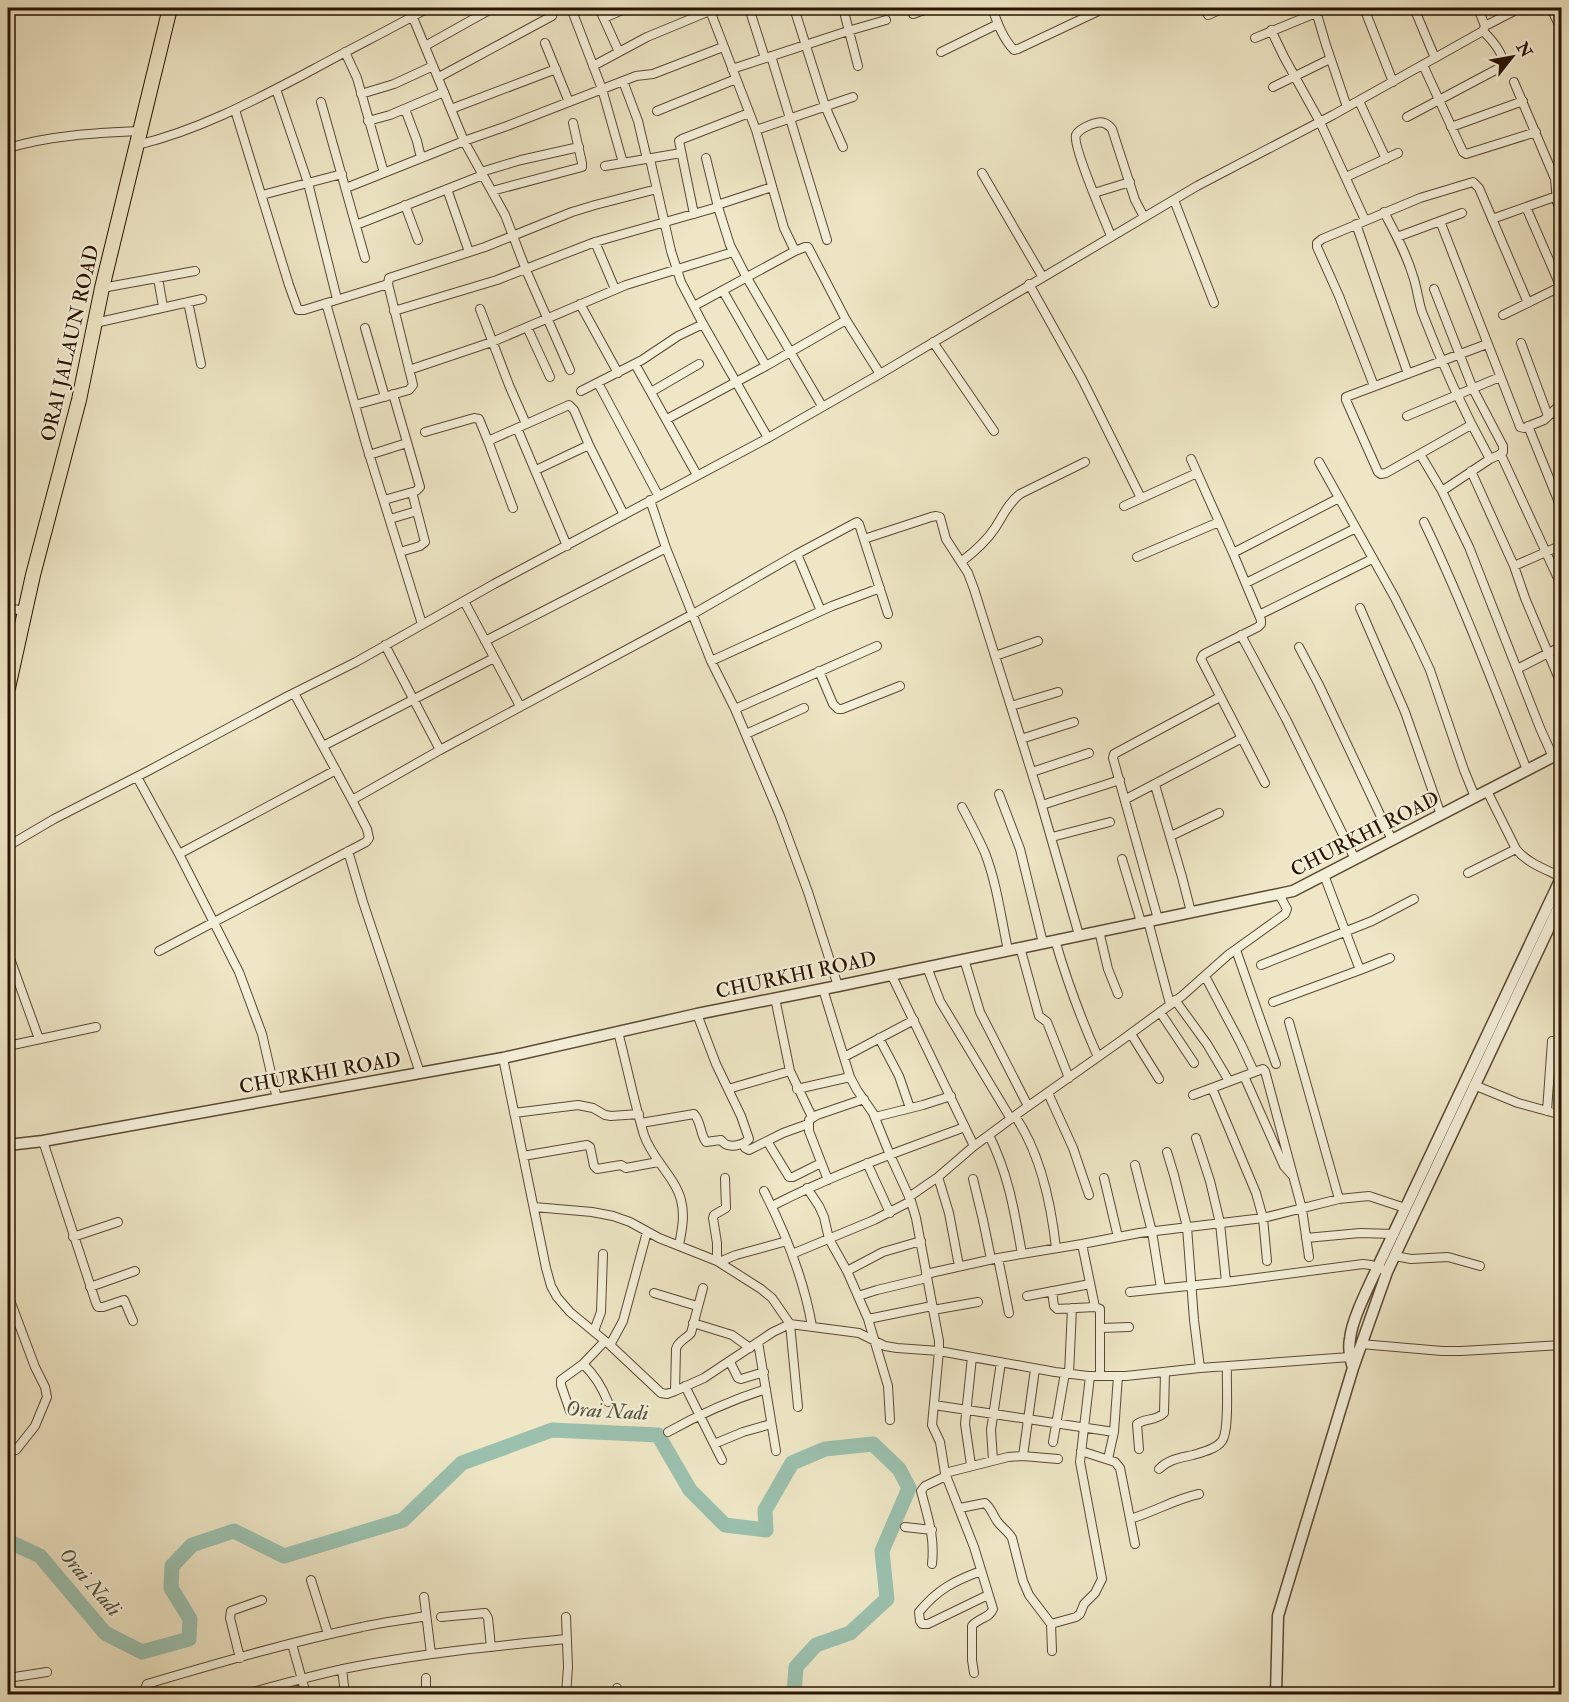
<svg xmlns="http://www.w3.org/2000/svg" width="1569" height="1702" font-family="'IM FELL Double Pica',serif">
<style>
.lines{fill:none;stroke-linecap:round;stroke-linejoin:round}
.river{stroke:#9bc0ae;stroke-width:15}
.minor-casing{stroke:#5a4833;stroke-width:10}
.tertiary-casing{stroke:#5a4833;stroke-width:13}
.primary-casing{stroke:#291302;stroke-width:16}
.minor{stroke:#f4efd9;stroke-width:8}
.tertiary{stroke:#f4efd9;stroke-width:10}
.primary{stroke:#eee6c5;stroke-width:14}
.labels{text-anchor:middle;dominant-baseline:central;stroke-width:4.5;stroke-linejoin:round;paint-order:stroke}
.street-label{font-size:20px;fill:#291302;stroke:#f4efd9}
.water-label{font-size:21px;font-style:italic;fill:#51503e;stroke:#f4efd9}
</style>
<rect width="100%" height="100%" fill="#eee6c5"/>
<filter id="stains"><feTurbulence type="fractalNoise" baseFrequency=".00333" numOctaves="4"/><feColorMatrix values="0 0 0 0 .2 0 0 0 0 .09 0 0 0 0 .02 0 0 0 .5 -.17"/></filter>
<radialGradient id="worn" r=".72"><stop offset=".6" stop-color="#630" stop-opacity="0"/><stop offset="1" stop-color="#630" stop-opacity=".3"/></radialGradient>
<g class="lines">
<path class="river" d="M8,1541l32,15 65,77 37,19 47,-13 1,-20 -19,-31 1,-22 20,-21 42,-14 50,25 119,-36 59,-57 90,-33 106,5 32,55 35,35 41,5 -1,-20 27,-47 33,-14 48,-5 26,25 10,19 -27,63 5,48 -37,34 -34,12 -20,22 -2,27"/>
<g class="minor-casing">
<path id="minor" d="M30,8v1
M409,8l55,133 41,74 21,55 44,100
M571,8l31,81 21,74
M599,8l20,44
M709,8l47,122 28,98 11,23
M749,8l16,50
M794,8l31,98 18,41
M843,8l15,58
M992,8c5,14 11,31 22,42l4,-1 87,-41
M1315,8l11,37 21,62
M1364,8l29,74
M1414,8l21,50
M1551,8l11,23
M913,14l17,-6
M1208,15l16,-7
M604,18l23,-10
M1485,26l35,-18
M1271,30l13,27 36,65 45,98
M1255,38l73,-30
M545,43l24,59
M425,46l68,-38
M345,52l12,26 27,95
M941,52l57,-28
M771,56l56,184
M1423,65l40,87 3,2 70,-22
M593,66l54,-29 70,-29
M732,69l116,-38 38,-11
M439,77l113,-61
M623,81l15,40 9,38
M1514,82l41,97 2,23 5,9
M1273,87l57,-28
M276,89l32,94 29,116
M361,94l33,-10 39,-18
M1359,101l27,58
M321,102l44,156
M405,109l12,32 4,17
M451,109l105,-40
M235,110l54,175 9,25h6l84,-26
M657,111l79,-32
M1407,117l96,-51c2,-12 -12,-27 -20,-35
M368,121l22,-6 54,-23
M1451,127l72,-26
M756,130l97,-33
M137,145c63,-15 120,-46 177,-76 38,-21 77,-40 114,-61
M8,148c43,-13 88,-15 132,-17
M706,158l12,49 12,38 17,33 75,128
M650,159l21,92 10,31 22,42 65,114
M605,166l76,-13
M481,172l40,-12 58,-13
M982,173l60,103
M1346,177l52,-24
M346,188l118,-47 43,-15 129,-50 17,-2 70,-27
M447,189l22,63
M492,191l90,-24v-4l-9,-40
M1094,193l36,-11
M262,195l80,-21
M1174,200l40,103
M405,205l13,35
M717,205l55,-18
M1526,207l36,83
M1384,212c11,21 22,41 29,64 4,11 5,24 9,36 19,50 42,100 68,147
M694,214l-15,-73 3,-2 67,-26
M1492,219l65,-23
M1440,221l79,203 1,3 4,1 20,-8 18,-17
M1356,224l52,150
M356,225l127,-50
M1111,236c-6,-15 -39,-91 -35,-101 3,-6 15,-11 20,-12 7,-2 12,1 16,6l23,71 9,17
M1397,237l65,-24
M595,242l20,47
M158,278l5,29
M1029,284l53,95 59,119
M102,288l93,-17
M1434,289l39,100 30,57v6l-4,3
M723,291l43,75
M188,302l13,62
M326,303l40,141 56,180
M580,304l38,69
M694,306l101,-55 10,-4h3l38,73 34,54
M480,309l29,76 17,39
M394,311l103,-31 98,-38 123,-35
M1503,315l57,-28
M95,323l107,-24
M527,327l23,50
M365,328l20,69
M933,342l61,89
M1521,343l27,73
M635,364l62,111
M409,370l83,-28 134,-57 107,-33
M598,383l60,112
M1374,386l-35,-90 -22,-49v-4l5,-4 98,-41 53,-16 6,6 49,115
M581,391l61,-31 36,-24 25,-12
M651,392l48,-28
M355,405l54,-15 4,-5 -25,-101 1,-6 96,-31 87,-35 23,-7 62,-16
M1555,410l7,14
M1407,416l93,-39
M667,419l99,-53 80,-46
M1471,425l-85,48 -5,1 -3,-2 -32,-72v-3l141,-53
M1528,426l34,84
M517,428l50,118
M425,432l49,-14 5,1 9,22 25,67
M488,441l81,-36 5,5 15,35 35,70
M1420,454l22,37 27,56 71,181 13,29
M369,455l38,-12
M1191,459l42,94 28,67v4l-3,3 -52,26 -3,2 -2,4 64,124
M1319,462l76,136 22,44 13,28 34,100 11,27
M536,470l53,-25
M1471,471l43,95 11,32 37,88
M1442,491l48,-32 9,-4 3,2 60,130
M384,500l32,-9 4,-4 -27,-93
M650,500l16,48 45,113 24,48 45,107 28,76 30,94
M1124,506l73,-33
M390,519l27,-8
M1424,522c39,81 70,165 103,248
M864,539l67,-22 5,-1 4,1 6,22 22,34 6,16 65,207 40,139
M400,552l20,-6 5,-4 -13,-50
M1233,553l106,-55
M797,554l24,57
M1137,557l82,-35
M961,562c13,-10 25,-20 34,-34 8,-12 13,-25 25,-34l65,-32
M1514,566l48,-21
M1246,583l110,-55
M464,601l56,105
M8,608l16,3
M1360,608l45,104 36,103
M1259,615l113,-56
M1241,635l45,84 69,140
M485,641l181,-93
M385,645l55,105
M1299,647l20,38 73,155
M995,656l43,-15
M711,661l121,-55 48,-18
M1517,669l45,-23
M819,671l14,33 5,5h4l58,-23
M1011,706l47,-14
M735,709l142,-63
M746,734l58,-26
M1021,739l53,-17
M323,746l171,-88
M1032,772l57,-19
M137,777l42,77 60,118 23,62 15,65
M1155,785l27,92 9,35
M1487,791l29,58c11,14 29,20 45,28
M999,794l21,55 23,94
M1126,799l116,-61
M352,800l88,-50 253,-136 104,-60 60,-32 2,2 29,90
M1042,805l78,-25
M962,807c8,15 16,30 23,46 12,31 16,65 23,97
M1171,836l48,-23
M1052,837l58,-15
M8,846l46,-27 94,-48 140,-75 68,-34 138,-78 274,-146 112,-64 317,-188 136,-71 150,-84 2,-5 -7,-18
M348,851l15,51 57,171
M179,854l157,-84
M1122,859l19,63
M1468,873l48,-24
M1324,875l36,95
M1158,919l-45,-161 1,-4 106,-57
M1148,921l22,83
M1099,931l9,38 10,25
M1055,940c12,41 26,79 43,117
M1020,947l19,69 8,6 22,56
M1236,950l40,114
M159,951l207,-109 3,-4 -2,-9 -15,-29 -58,-107
M8,953l31,86
M964,959l16,53 48,94
M1261,965l111,-44 42,-22
M927,967l13,34 71,118
M891,974l83,172
M1205,976l36,68 13,28
M823,989l27,88 7,13 16,23 17,42 21,46 5,17 23,123v10l-7,74 8,17 5,31 29,74 19,62c-3,9 -15,9 -21,17v34l2,13
M775,998l15,73 22,46
M1175,1000l32,44 22,37
M1273,1002l87,-32 30,-12
M1160,1012l34,51
M1289,1022l50,177
M618,1032c9,34 16,70 26,103 8,24 31,42 37,65 4,15 1,30 -2,45
M1131,1034l28,45
M879,1038l20,38 11,32
M8,1046l88,-19
M844,1057l70,-37
M503,1058l43,210 5,18 6,11 13,15 40,33 51,48 6,1 8,-3 29,-13 69,-46 17,-8 69,9 26,13 12,2 42,3 116,21 33,4h38l74,-8 150,-11
M1244,1076l40,90 8,9
M1474,1085l44,18 44,12
M1212,1088l44,105 7,25 4,43
M728,1089l62,-18
M797,1089l53,-12
M1048,1093l25,55 16,47
M1193,1095l67,-25 3,-1 2,2 37,138 7,48
M1547,1111l5,-70
M514,1113l64,-8 15,3 12,7 6,1 28,-2
M1015,1116c26,38 36,87 41,132
M875,1117l48,-12 28,-9
M641,1123l53,-9c7,7 6,20 12,28l15,-2c2,2 4,5 7,5 6,2 17,-1 21,-6l-8,-23 -25,-52 -19,-50
M989,1135c20,41 25,75 33,119
M1196,1138l14,43 10,42 6,59
M43,1141l53,162 2,4h5l21,-7 9,21
M767,1141l22,36h4l28,-14
M744,1144l1,4 4,2 34,-17 25,-9
M1167,1152l7,23 13,52 7,93 6,48
M523,1156l64,-11 3,2 4,19 3,3 24,-4 5,3 32,-6
M867,1163l23,50
M1135,1165l17,67 9,56
M938,1177l11,36 10,53
M1104,1178l14,59
M973,1179l10,41 8,39
M828,1180l-19,-49v-11l8,-5 47,-16
M807,1188l12,18 5,11 5,22 18,32 21,48 20,67 2,34
M764,1191c21,41 40,90 48,135
M909,1197l29,-20 36,-31 46,-34 102,-72 60,-44 46,-41 57,-41 2,-5 -8,-15
M772,1206c62,-32 128,-55 193,-79
M534,1207l58,5 21,4 17,6 29,16 58,23 44,28 11,9 18,26 8,83
M73,1237l45,-15
M1306,1238l54,-5 34,1
M1082,1244l13,63
M792,1254l82,-34 37,-19
M1395,1256l16,3 37,-2 32,9
M998,1258l11,55
M717,1261v-18l-4,-25 1,-3 12,-7 -1,-30
M719,1262l17,-7 51,-14
M847,1271l36,-19 38,-11
M926,1274l72,-16 84,-14 57,-11 124,-15 76,-19 30,-3 36,12
M90,1287l45,-16
M1052,1291l2,15 3,3 38,-2 5,2v67
M1130,1292l96,-10 137,-18 8,1 11,4
M654,1293l43,13
M8,1295l27,72 10,20 2,10 -12,29 -19,24
M858,1296l19,-6 50,-12
M1027,1296l63,-12
M933,1310l45,-8
M868,1319l64,-13
M693,1323l39,12 18,13
M1101,1328l28,-1
M594,1331l7,-19 2,-58
M758,1342l18,109
M1361,1344l81,7h19l101,-6
M610,1345l13,-24 24,-89
M730,1362l8,16 3,1 23,-7
M583,1364c12,11 19,23 25,38
M1069,1374l3,-66
M685,1386l37,74
M675,1391l1,-42c2,-8 10,-10 15,-16l12,-45
M934,1405l180,27
M570,1411l-9,-26v-5l22,-16 22,-23
M668,1432c32,-18 63,-32 98,-43
M1053,1442l12,-69
M714,1444l29,-12 28,-8
M1139,1449l-2,-25c8,-6 19,-3 27,-11l1,-41
M1081,1451l34,11 5,6 15,76
M1023,1456l12,-87
M1108,1459l6,-27 4,-56
M993,1460l-2,-30 10,-68
M971,1465l-6,-41 7,-67
M1159,1469c10,-10 21,-11 34,-14 10,-3 23,-6 29,-14 8,-11 4,-59 5,-75
M945,1473l63,-16 15,-1 35,3
M960,1508l25,-5c6,5 8,12 12,18 5,7 11,10 15,17l11,43 6,14 22,29 1,27
M1130,1519c24,-7 45,-20 69,-25
M905,1527l27,3
M932,1564c3,-27 -4,-46 -11,-73l4,-5 21,-10
M981,1571c-27,10 -43,18 -62,41l1,9 2,3h6l60,-29
M311,1580l17,54
M424,1597l7,57
M441,1617l44,-4 3,5 3,29
M566,1617l2,50 -2,27
M1051,1624l25,-7 4,-3 4,-10 11,-11 7,-14 -22,-117 10,-86
M292,1644l14,50
M240,1658l-10,-40 1,-7 31,-11
M342,1669l3,25
M8,1678l39,-6
M426,1678v16
M146,1694l-1,-5 2,-5c71,-21 143,-42 215,-57 21,-5 43,-7 64,-11
M246,1694c36,-10 71,-20 107,-27 70,-14 143,-21 214,-28
M616,1694l1,-6"/>
</g>
<g class="tertiary-casing">
<path id="tertiary" d="M8,1145l35,-4 460,-83 194,-44 141,-28 455,-95 269,-139
M1353,1368c-3,-10 -5,-19 -3,-29 2,-21 21,-57 30,-77l182,-386
M1276,1694l2,-78 75,-248 34,-96 175,-372"/>
</g>
<g class="primary-casing">
<path id="primary" d="M8,688l25,-113 46,-175 23,-112 68,-280"/>
</g>
<use href="#minor" class="minor"/>
<use href="#tertiary" class="tertiary"/>
<use href="#primary" class="primary"/>
</g>
<g class="labels">
<g class="street-label">
<text transform="translate(70 343) rotate(-77)">ORAI JALAUN ROAD</text>
<text transform="translate(1365 834) rotate(-27)">CHURKHI ROAD</text>
<text transform="translate(796 975) rotate(-12)">CHURKHI ROAD</text>
<text transform="translate(320 1073) rotate(-10)">CHURKHI ROAD</text>
</g>
<g class="water-label">
<text transform="translate(607 1411) rotate(3)">Orai Nadi</text>
<text transform="translate(90 1582) rotate(49)">Orai Nadi</text>
</g>
</g>
<rect width="1569" height="1702" fill="none" stroke="#eee6c5" stroke-width="30"/>
<rect x="9" y="9" width="1551" height="1684" fill="none" stroke="#291302" stroke-width="3"/>
<rect x="15" y="15" width="1539" height="1672" fill="none" stroke="#291302" stroke-width="1.5"/>
<g transform="translate(1512 57) rotate(59)" stroke="#f4efd9" stroke-width="4.5" paint-order="stroke">
<path d="M0-4.5L10 22L0 15L-10 22Z" fill="#291302"/>
<text y="-9" font-size="16" font-weight="bold" text-anchor="middle" fill="#291302">N</text>
</g>
<rect width="100%" height="100%" filter="url(#stains)"/>
<rect width="100%" height="100%" fill="url(#worn)"/>
</svg>
